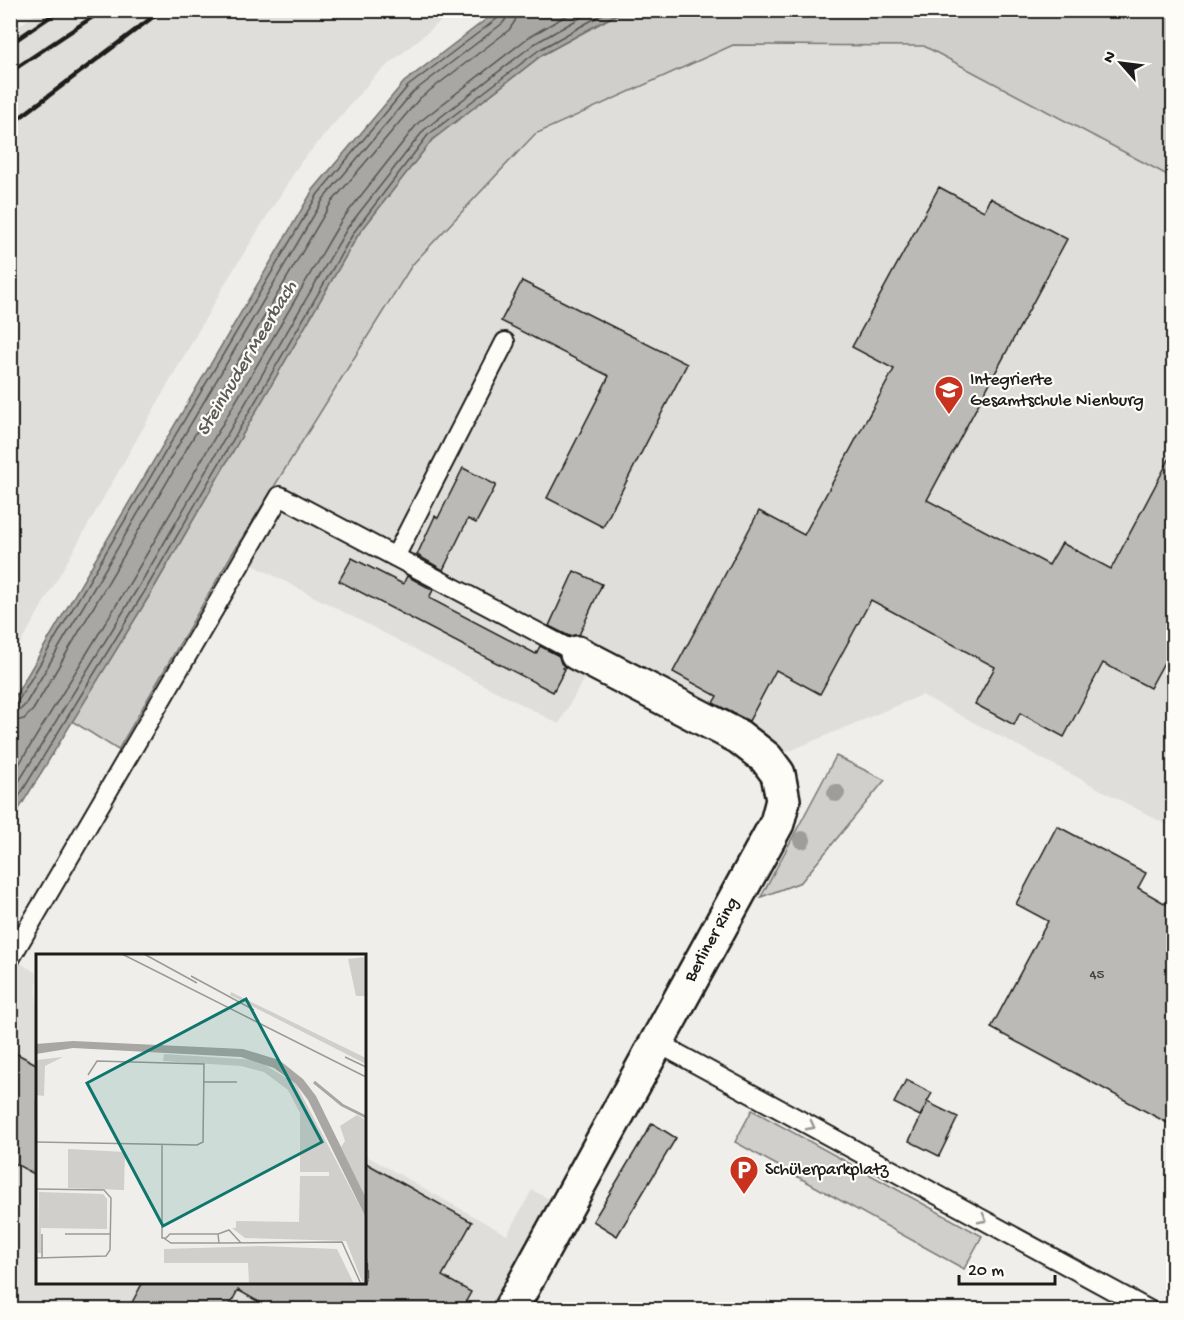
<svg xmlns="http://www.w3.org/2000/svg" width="1184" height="1320" font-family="'Gochi Hand',sans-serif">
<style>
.built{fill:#e0deda}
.green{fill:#d0cfcc;stroke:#767674;stroke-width:1.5}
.water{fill:#a8a7a3;stroke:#706f6d;stroke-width:1.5}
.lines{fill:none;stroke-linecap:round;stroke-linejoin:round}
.shore{stroke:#545452;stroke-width:1.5}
.building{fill:#bbbab6;stroke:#1c1c1c;stroke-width:1.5}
.service-casing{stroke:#1c1c1c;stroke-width:22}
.minor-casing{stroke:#1c1c1c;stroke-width:38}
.service{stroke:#fdfcf7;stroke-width:18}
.minor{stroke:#fdfcf7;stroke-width:33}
.rail{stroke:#1c1c1c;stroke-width:4.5}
.tree{fill:#9e9d9b}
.oneway{stroke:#989794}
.labels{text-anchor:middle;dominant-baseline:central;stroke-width:4.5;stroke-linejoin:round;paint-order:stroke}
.number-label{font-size:15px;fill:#444442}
.poi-label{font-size:18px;fill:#1c1c1c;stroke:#fdfcf7;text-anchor:start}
.street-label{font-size:18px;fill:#1c1c1c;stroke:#fdfcf7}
.water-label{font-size:20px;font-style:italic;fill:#5b5b59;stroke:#fdfcf7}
.inset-river{fill:none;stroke:#a8a7a3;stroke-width:3}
.inset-road{fill:none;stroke:#9b9a98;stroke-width:1.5}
.view{fill:#0f766e;fill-opacity:0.15;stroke:#0f766e;stroke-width:3}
.inset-edge{fill:none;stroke:#1c1c1c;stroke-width:3}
</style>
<rect width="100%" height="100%" fill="#f0eeea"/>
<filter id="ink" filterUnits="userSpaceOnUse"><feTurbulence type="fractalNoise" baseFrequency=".0167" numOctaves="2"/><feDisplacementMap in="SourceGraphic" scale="12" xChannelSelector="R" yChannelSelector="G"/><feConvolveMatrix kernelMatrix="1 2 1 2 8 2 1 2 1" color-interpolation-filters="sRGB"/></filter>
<g filter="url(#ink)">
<path class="built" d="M42,10l411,1 -78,65 -74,86 -72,115 -195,343 -23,39 -1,-627z
M733,45l191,1 249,132v650l-251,-133 -137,58 -187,-100 -39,71 -327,-170 180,-289 123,-131z
M10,957l27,16 1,309h326l1,-127 142,80 25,-45 23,12 -46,107h-498z"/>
<path class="green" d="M623,11h550v167l-249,-132 -191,-1 -198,89 -123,131 -180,289 -114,196 -46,-29 79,-128 207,-358 74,-95 110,-85z
M836,756l49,24 -84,102 -40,15z
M752,1110l230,126 -18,33 -229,-127z"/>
<path class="water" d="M497,11h125l-80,44 -110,85 -74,95 -207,358 -140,229v-119l302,-513 91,-108z"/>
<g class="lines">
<path class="shore" d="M10,705h5l3,-4 300,-507 90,-108 90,-68 2,-3v-5
M10,713l9,-2 6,-6 299,-507 89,-106 90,-69 4,-6 1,-7
M10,722l14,-3 9,-9 298,-507 89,-105 89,-68 6,-9 2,-11
M10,779l121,-198 210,-360 77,-98 111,-86 47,-27
M10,796l129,-210 209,-359 76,-97 110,-86 60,-34
M10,811l136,-222 208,-357 74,-97 111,-85 71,-40"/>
</g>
<path class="building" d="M939,187l45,24 6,-13 77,41 -140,261 122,65 13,-22 49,26 62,-117v194l-23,42 -47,-25 -39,74 -44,-24 -6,12 -39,-21 20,-37 -124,-67 -51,94 -44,-24 -27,51 -36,-18 4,-7 -44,-24 86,-161 45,24 90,-166 -42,-22z
M522,281l165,83 -84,163 -56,-29 62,-122 -108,-55z
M463,468l33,17 -20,38 -8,-4 -25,51 -26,-15 18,-39 3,2z
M352,558l51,26 4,-8 26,14 -4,8 107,56 4,-8 19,10 2,7 3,3 -1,2 2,1 -12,23 -214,-111z
M574,571l28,13 -23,51 -10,1 -20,-10z
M1057,826l89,47 -8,15 35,20v218l-182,-98 57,-107 -32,-17z
M10,1050l28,15v111l-28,-15z
M906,1080l26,13 -5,9 31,15 -19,39 -30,-15 18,-37 -7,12 -26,-13z
M652,1123l24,15 -59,98 -24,-15z
M364,1162l108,60 -30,54 29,16 -10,18h-188l-35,-20 -11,20h-99l15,-28h221z"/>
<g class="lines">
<g class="service-casing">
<path id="service" d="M395,557l110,-215
M10,959l270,-463 297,157
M656,1042l493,268"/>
</g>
<g class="minor-casing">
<path id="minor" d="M510,1310l267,-487 6,-23 -5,-26 -12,-16 -27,-21 -162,-84"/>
</g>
<use href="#service" class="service"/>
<use href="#minor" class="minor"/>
<path class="rail" d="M10,44l50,-34
M10,72l93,-62
M10,125l152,-115"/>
</g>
<g class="tree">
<circle cx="836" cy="793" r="9"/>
<circle cx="802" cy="840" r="9"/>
</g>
<defs><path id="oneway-chevron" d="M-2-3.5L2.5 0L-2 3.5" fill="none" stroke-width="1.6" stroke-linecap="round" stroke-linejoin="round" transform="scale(1.5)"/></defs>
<g class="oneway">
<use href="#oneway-chevron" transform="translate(811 1126) rotate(28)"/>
<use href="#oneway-chevron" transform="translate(983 1219) rotate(28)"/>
</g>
</g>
<defs>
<g id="school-pin" transform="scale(1.5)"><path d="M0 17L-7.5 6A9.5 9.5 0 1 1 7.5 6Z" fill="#c8321e" stroke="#fdfcf7"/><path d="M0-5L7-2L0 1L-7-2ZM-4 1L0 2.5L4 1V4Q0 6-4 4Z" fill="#fff"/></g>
<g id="parking-pin" transform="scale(1.5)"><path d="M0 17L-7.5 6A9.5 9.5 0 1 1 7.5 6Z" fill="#c8321e" stroke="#fdfcf7"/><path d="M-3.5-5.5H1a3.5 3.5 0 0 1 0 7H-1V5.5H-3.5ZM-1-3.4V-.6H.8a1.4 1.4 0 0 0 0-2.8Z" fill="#fff"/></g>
</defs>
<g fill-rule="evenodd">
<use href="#school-pin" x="949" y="390"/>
<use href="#parking-pin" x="744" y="1170"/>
</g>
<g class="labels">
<g class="number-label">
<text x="1097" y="975">45</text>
</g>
<g class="poi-label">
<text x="970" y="380">Integrierte<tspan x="970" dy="21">Gesamtschule Nienburg</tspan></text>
<text x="765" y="1170">Schülerparkplatz</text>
</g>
<g class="street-label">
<text transform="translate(712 940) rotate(-61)">Berliner Ring</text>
</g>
<g class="water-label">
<text transform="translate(248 359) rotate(-59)">Steinhuder Meerbach</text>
</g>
</g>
<g transform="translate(36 954)">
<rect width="330" height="330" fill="#f0eeea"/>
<path d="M330,3v39h-10l-8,-37zM195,38l135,66v6l-136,-69zM128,100l93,6 39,24 70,134v66h-3l-17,-43 -101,-3 -13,-10h4v-7l63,1 1,-46h29v-4h-29v-59l-12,-23 -24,-18 -23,-6 -78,-5zM27,103l-18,9 -1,30 -8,-1v-35zM321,161l9,5v78l-25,-51 4,-6 -5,-15zM32,195l57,3 -1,38 -56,-2zM3,238l64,2 4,5v30l-66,-1v25h-3zM224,292l77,3 17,35h-105l-1,-21h-84v-14z" fill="#d0cfcc"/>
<path d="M37,87l170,8 36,11 24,19 13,17 50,102v20l-58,-118 -12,-16 -22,-16 -33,-11 -168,-9 -37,6v-10z" fill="#a8a7a3"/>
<path class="inset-river" d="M278,128l28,23 24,12"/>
<path class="inset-road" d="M86,0l244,123M108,0l53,29M155,22l63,34M309,103l21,10M168,128h33M0,188l161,3 6,-3 1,-78 -107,-3 -9,14M126,191v93h3M0,235l68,1 7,8 -1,52 -4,6 -70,2M29,280h45M182,280h-48l-5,5 6,4h48M205,289l-12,-13 -11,4 1,9 123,-1 19,42M6,304v-24"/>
<path class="view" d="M210,45l76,143 -159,84 -76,-143z"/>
<rect width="330" height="330" class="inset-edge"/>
</g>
<rect width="1184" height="1320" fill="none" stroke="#fdfcf7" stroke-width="36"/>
<rect x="18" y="18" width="1148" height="1284" fill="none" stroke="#1c1c1c" stroke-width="2" filter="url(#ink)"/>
<g transform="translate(1121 63) rotate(298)" stroke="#fdfcf7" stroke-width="4.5" paint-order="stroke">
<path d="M0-4.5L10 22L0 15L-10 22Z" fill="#1c1c1c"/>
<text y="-9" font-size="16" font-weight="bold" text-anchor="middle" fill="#1c1c1c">N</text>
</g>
<path d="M959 1275v9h96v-9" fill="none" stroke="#1c1c1c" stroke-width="3"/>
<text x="968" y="1275" font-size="18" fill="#1c1c1c" stroke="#fdfcf7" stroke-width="4.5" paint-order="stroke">20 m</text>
</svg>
